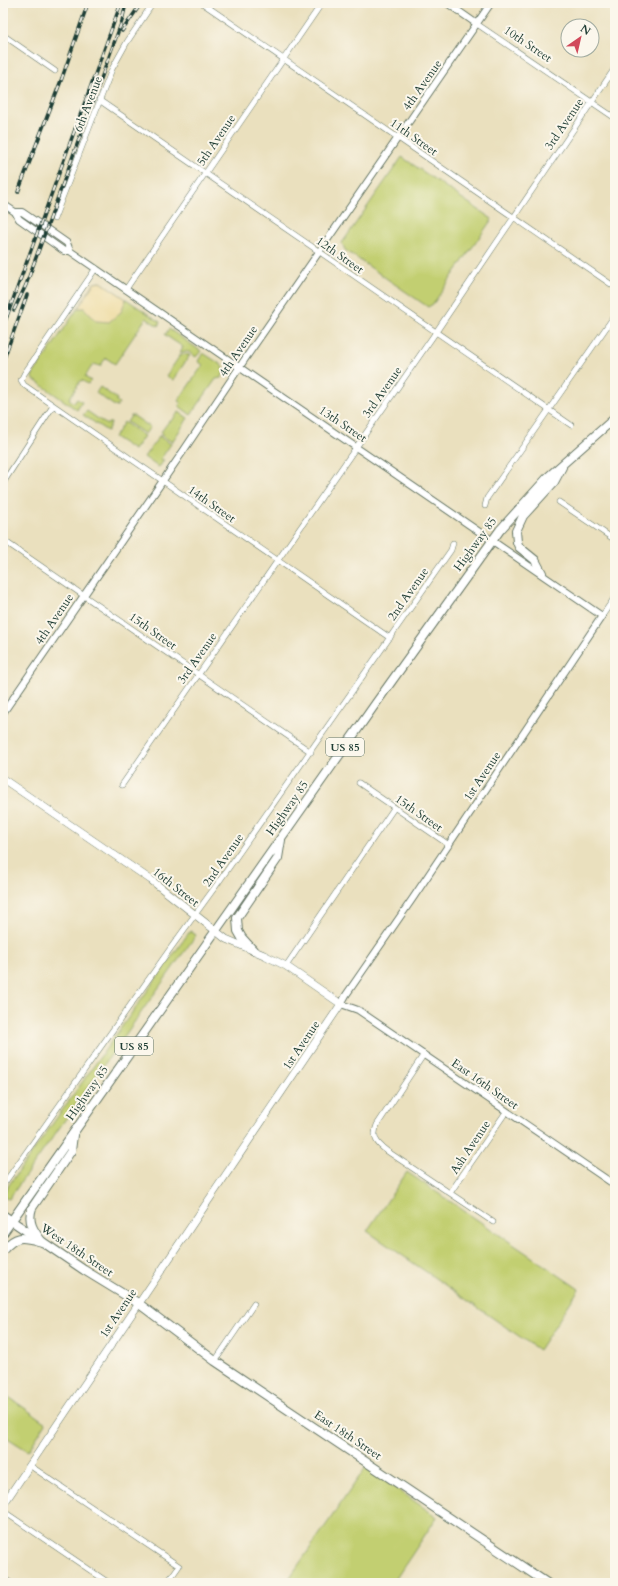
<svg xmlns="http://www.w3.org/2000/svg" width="618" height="1586" font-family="Cardo,serif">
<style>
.green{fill:#c2cf71;stroke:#708652}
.sand{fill:#eeda9e;stroke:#868c69}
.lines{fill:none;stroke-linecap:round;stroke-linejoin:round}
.minor-casing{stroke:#667664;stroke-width:6}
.tertiary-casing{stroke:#667664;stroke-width:8}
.secondary-casing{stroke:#667664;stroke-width:8}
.primary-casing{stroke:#667664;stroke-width:10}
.trunk-casing{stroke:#667664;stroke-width:10}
.minor{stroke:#fff;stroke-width:5}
.tertiary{stroke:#fff;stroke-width:6}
.secondary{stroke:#fff;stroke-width:7}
.primary{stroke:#fff;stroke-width:8}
.trunk{stroke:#fff;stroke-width:8}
.rail-casing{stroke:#1f3d34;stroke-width:3.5}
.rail{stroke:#fbf7ec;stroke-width:2;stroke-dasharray:6;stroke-linecap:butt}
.labels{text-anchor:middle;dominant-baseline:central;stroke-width:4;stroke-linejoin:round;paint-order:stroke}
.shield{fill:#fbf7ec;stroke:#61756b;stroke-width:1}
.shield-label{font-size:11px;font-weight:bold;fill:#1f3d34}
.street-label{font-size:12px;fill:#1f3d34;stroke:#fbf7ec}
</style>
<rect width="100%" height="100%" fill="#fbf7ec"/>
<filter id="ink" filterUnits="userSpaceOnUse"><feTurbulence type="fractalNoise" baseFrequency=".025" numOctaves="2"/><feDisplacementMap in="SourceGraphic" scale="8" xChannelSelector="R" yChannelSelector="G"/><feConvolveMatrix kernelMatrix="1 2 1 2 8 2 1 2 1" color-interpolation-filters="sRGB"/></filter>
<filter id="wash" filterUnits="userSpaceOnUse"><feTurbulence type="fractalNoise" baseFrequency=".012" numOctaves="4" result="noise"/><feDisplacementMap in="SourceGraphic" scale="16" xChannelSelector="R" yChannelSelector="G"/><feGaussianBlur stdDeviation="0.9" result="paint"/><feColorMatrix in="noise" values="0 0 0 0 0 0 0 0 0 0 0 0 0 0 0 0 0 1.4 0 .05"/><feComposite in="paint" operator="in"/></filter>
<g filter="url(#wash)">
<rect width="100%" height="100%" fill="#eae0be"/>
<path class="green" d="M402,157l90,62 -59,85 -5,3 -83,-57 -3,-7z
M126,299l34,23 -2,4 -12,-8 -31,46 -9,-6 -6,8 -7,-2 -8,13 6,4 -3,3 -7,-4 -12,19 5,4 3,-4 5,3 -5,8 -44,-31 -1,-3 46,-68 47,-5z
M169,329l32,22 -5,6 -7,-5h-9l3,-5 -18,-12z
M203,353l19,12 2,8 -3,5 -5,1 -25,36 -12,-9 2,-3 -3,-2 25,-36 -5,-4z
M181,354l9,1 -17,25 -7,-4z
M100,387l17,12 -1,2 3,2 -3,4 -20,-14z
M87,411l20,14 1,-2h3l-4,8 -24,-16z
M179,412l9,6 -16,24 -10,-6 -1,-4 8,-11h2z
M131,416h3l16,11 -5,7 -18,-12z
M124,422l20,14 -10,14 -20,-13z
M160,435v2l11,7 -11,16h4l-4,6 -2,1 -14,-10z
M190,931l6,4 -187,264 -3,-1 -2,-3 2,-6z
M407,1172l172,117 -40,61 -172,-119z
M3,1393l43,30 -18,28 -25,-16z
M366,1467l71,50 -44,66h-107z"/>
<path class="sand" d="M101,282l25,17 -5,13 -12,10 -13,-1 -12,-13h-6l16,-25z"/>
</g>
<g filter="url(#ink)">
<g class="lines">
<g class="minor-casing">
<path id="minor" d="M202,3l413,284
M477,24l138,94
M3,35l52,36
M99,100l472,325
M54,219l58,-150 15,-27 26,-39
M96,268l-72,106 -3,6 3,5 366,253
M126,289l196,-286
M3,483l50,-77
M559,502l56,38
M485,506l2,-8 128,-183
M3,540l308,212
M602,616l13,-19
M359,783l90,62
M122,785l314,-453 179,-264
M286,966l108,-158
M424,1054l-47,71c-5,12 -1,18 10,26l106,71
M3,1185l167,-236 48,-66 233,-333 2,-7
M450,1193l56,-81
M215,1361l39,-57
M29,1465l150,101 -12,17
M3,1511l106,72
M3,1578l8,5"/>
</g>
<g class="tertiary-casing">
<path id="tertiary" d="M447,3l30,21
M3,204l12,8 4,7 45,32h6
M15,212h7l25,17 20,14 3,8 532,365 -189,282 -67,97 -5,9 17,6 257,175
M3,713l181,-263 63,-94 244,-353"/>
</g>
<g class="secondary-casing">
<path id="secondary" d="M3,779l148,101 75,59 38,16 22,11 55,38 -338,501"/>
</g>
<g class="primary-casing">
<path id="primary" d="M3,1215l81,55 54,33 77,58 332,222"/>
</g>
<g class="trunk-casing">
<path id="trunk" d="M542,573l-7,-13 -16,-13 -2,-5 -1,-11 7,-15 31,-34 8,-15
M253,950l-11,-12 -4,-7 -1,-13 41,-60 3,-18
M3,1233l373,-530 124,-173 48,-53 67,-59
M42,1242c-8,-11 -15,-20 -10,-34l39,-57 2,-16
M3,1250c14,-16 20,-13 39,-8"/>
</g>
<use href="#minor" class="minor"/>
<use href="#tertiary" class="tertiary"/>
<use href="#secondary" class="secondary"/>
<use href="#primary" class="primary"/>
<use href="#trunk" class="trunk"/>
<g class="rail-casing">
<path id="rail" d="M122,31l18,-26
M18,192l44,-114 26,-75
M14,310l12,-25 96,-264 4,-18
M3,327l118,-324
M3,361l24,-66"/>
</g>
<use href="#rail" class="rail"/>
</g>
</g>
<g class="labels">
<g class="shield">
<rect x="326" y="738" width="38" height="18" rx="3"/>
<rect x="115" y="1037" width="38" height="18" rx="3"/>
</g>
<g class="shield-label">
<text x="345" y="747">US 85</text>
<text x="134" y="1046">US 85</text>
</g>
<g class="street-label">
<text transform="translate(528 44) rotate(34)">10th Street</text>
<text transform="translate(422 85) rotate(-55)">4th Avenue</text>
<text transform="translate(88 104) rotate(-69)">6th Avenue</text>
<text transform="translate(564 124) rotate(-56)">3rd Avenue</text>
<text transform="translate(414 137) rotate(35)">11th Street</text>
<text transform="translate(216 140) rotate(-56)">5th Avenue</text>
<text transform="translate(340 255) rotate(35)">12th Street</text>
<text transform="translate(238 351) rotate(-56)">4th Avenue</text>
<text transform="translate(382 392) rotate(-55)">3rd Avenue</text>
<text transform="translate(343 424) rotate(34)">13th Street</text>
<text transform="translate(212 504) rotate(35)">14th Street</text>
<text transform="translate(475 544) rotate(-54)">Highway 85</text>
<text transform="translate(408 594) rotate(-55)">2nd Avenue</text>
<text transform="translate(54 619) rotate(-56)">4th Avenue</text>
<text transform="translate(153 631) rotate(35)">15th Street</text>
<text transform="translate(197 658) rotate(-55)">3rd Avenue</text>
<text transform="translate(482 776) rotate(-56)">1st Avenue</text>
<text transform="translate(287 808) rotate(-55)">Highway 85</text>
<text transform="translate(419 813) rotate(35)">15th Street</text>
<text transform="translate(223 860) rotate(-55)">2nd Avenue</text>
<text transform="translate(176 887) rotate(38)">16th Street</text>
<text transform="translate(301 1045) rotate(-56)">1st Avenue</text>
<text transform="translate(485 1084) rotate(35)">East 16th Street</text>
<text transform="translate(87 1093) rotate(-55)">Highway 85</text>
<text transform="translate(470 1147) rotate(-56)">Ash Avenue</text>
<text transform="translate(77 1250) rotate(34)">West 18th Street</text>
<text transform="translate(118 1313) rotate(-56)">1st Avenue</text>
<text transform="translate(348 1435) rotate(34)">East 18th Street</text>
</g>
</g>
<rect width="618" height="1586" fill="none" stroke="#fbf7ec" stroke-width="16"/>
<g transform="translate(580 38) rotate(34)"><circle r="19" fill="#fbf7ec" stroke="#a3ada2"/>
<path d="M0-3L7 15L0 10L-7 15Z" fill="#d1495b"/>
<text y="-6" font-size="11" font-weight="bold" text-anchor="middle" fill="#1f3d34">N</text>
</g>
</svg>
